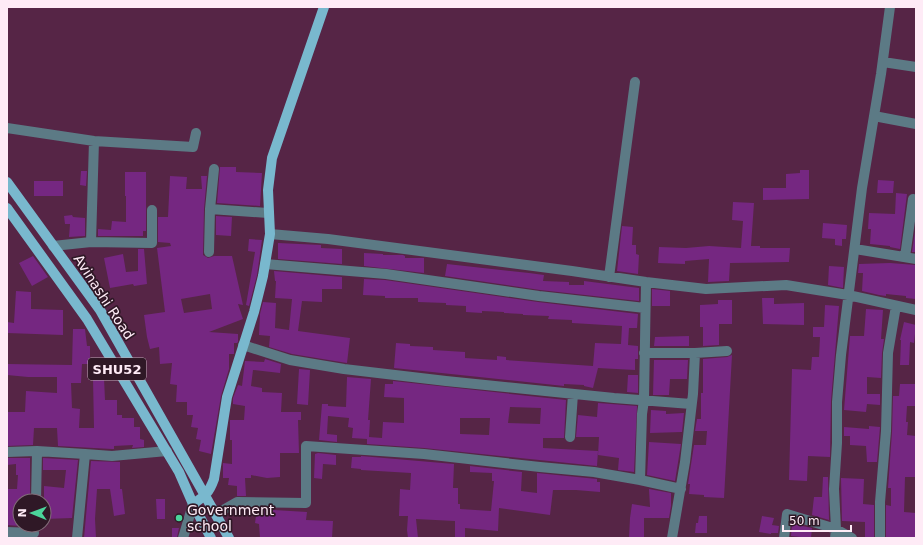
<svg xmlns="http://www.w3.org/2000/svg" width="923" height="545" font-family="'DejaVu Sans',sans-serif">
<style>
.building{fill:#752781;fill-rule:evenodd}
.lines{fill:none;stroke-linecap:round;stroke-linejoin:round}
.minor{stroke:#5c7a85;stroke-width:10}
.major{stroke:#79b8ce;stroke-width:10}
.poi-dot{fill:#4bd49b;stroke:#2f1826;stroke-width:1.5}
.labels{text-anchor:middle;dominant-baseline:central;stroke-width:3.5;stroke-linejoin:round;paint-order:stroke}
.shield{fill:#2f1826;stroke:#c0acb8;stroke-width:1}
.shield-label{font-size:13px;font-weight:bold;fill:#feebf6}
.street-label{font-size:14px;fill:#feebf6;stroke:#2f1826}
.poi-label{font-size:14px;fill:#feebf6;stroke:#2f1826;text-anchor:start}
</style>
<rect width="100%" height="100%" fill="#562546"/>
<path class="building" d="M220,167h16v5l26,1 -2,33 -43,-3z
M800,170h9v29l-46,1v-12h23v-14l14,-1z
M81,171h6l-1,15 -6,-1z
M125,172h21v59h-3v5h-45v-7l13,1 1,-9 14,1v-26h-1z
M170,176l17,1 -1,12h16l-1,-13h6l-3,33 -1,46 5,3 6,-2h18l11,49 -5,-1 5,15 -34,13 29,2v8l-1,1h-3v11h-5v15l-8,27 -10,58 -12,-3 2,-11 -5,-1 2,-11 -7,-1 2,-12h-6v-13h-11l1,-17 -7,-1 2,-21 -12,1 -1,-17 -9,2 -3,-12 -3,-22 21,-3 -8,-64 14,-2 -1,-3 -12,-1v-25h10zM210,294l2,15 -28,4 -3,-14z
M878,180l16,1 -1,12h-16z
M34,181h29v15h-29z
M896,193l11,1 -7,55 -10,-2v-1l-20,-2 1,-15h-3l1,-16 26,1z
M733,202l21,1 -3,43h9v2h30l-1,14 -59,1 -1,18 -21,1 1,-23 -24,2v3l-27,-1 1,-16 27,1 23,-2 32,2 2,-27 -11,-1z
M72,215l1,2 12,1v18l-16,1 1,-13h-5l-1,-8z
M216,216l16,1 -1,19 -15,-1z
M823,223l24,2 -1,14h-4v7l-7,-1v-6l-13,-1z
M916,225v27h-4z
M622,226l11,1 -1,18h4v9l3,1 -1,19 -21,-3z
M249,239l13,1 -5,35 -8,31 -3,-1 9,-53 -7,-1z
M278,243l43,2v3l21,1v15l-64,-5z
M138,249h6l3,35 -13,2 -1,-2 -23,4 -6,-30 19,-4 3,18 12,-1z
M364,253l19,1v1h20l2,1v2h19v15l-60,-7z
M33,256l15,21 -16,9 -13,-23z
M890,263l26,2v34l-10,-1v-2l-20,-2v2l-7,-1 -17,-4 1,-18h-5l1,-9z
M447,264l82,9 15,2 -1,6 26,1v3h15v-4l55,7v13l-99,-11 -95,-14z
M829,266l15,1 -1,21 -15,-3z
M274,271l68,6v12h-20v13l-20,-1 -4,30 52,7 -3,25 -55,-9 -23,-7 1,-11 -11,-1 1,-21 3,-12 13,1 -1,25 14,2 3,-31 -17,-1 1,-17h-1z
M364,279l21,1 153,22 100,12 -1,14h-8l-1,17 10,1v13h-3v11l-37,-2 -5,20 -9,-2v-1l-20,-1v2l-170,-18 2,-25 14,1v2l23,1v3l32,2v6l32,2v-4l9,1v3l87,6 2,-23 26,1 1,-18 -50,-3v-3l-24,-1 1,-3 -26,-1v-1l-19,-1v-1l-22,-1v2l-16,-1v-6l-20,-1v-2l-28,-1v-4h-33v-2l-22,-1z
M652,289l18,2v15h-18z
M16,291l15,1v17l32,1v25l-56,-2v-11l7,1z
M762,298h12v6l30,-1v22l-41,-1z
M718,300h14v24h-13v21l-16,1v-19h-3v-22l18,-1z
M825,305l14,1 -8,95 -1,56 -22,-1 -1,25 -18,-1 3,-111 19,1 1,-13h7l1,-20h-7v-10h11z
M866,309l17,1 -2,29h3l-2,14 -1,25 -14,-1v17h13v11l-13,-1 -1,8 -22,-2 6,-74h14z
M904,322l12,3 -2,18 -4,-1 -1,23h-9l1,-25h-1z
M73,329h12l2,17h3v18h-8l-1,19h-10l1,25 8,1 -1,19h15l-1,-50h11l1,22h12v15h5v3h12v9h6v12l4,1v7l-12,1 1,-3 -19,1v3h-2l-54,-3 -1,-18h-23l-1,17 -26,1v-34h18l1,-21 31,2v-16h-29l-21,-2v-11l65,1z
M689,336v10h-35l1,-9z
M732,355l-8,143 -20,-1v-2l-15,-1 1,-10h-2l6,-39h12l1,-14h-12l2,-12h4v-26h2v-34l24,-2z
M265,359l16,5 -1,9 -27,-3 -2,16 11,2v4l20,1 -1,19h20v8h-3l1,33h-19v24l-13,1 -16,-3v3h-6l1,18h-9v-10l-9,-1 1,-7h-6v-15l9,1v-24h-2v-20h14l1,-14 -12,-2v-6l5,-13 4,1 3,-25 19,1z
M654,360h34l-1,19h-17l-1,16h-16z
M299,369l11,1 -2,35 -11,-1z
M628,375h10v18l-11,-1z
M347,377l24,2 -3,41h2l-1,17 13,1 1,-16 21,1v-25l-20,-1 1,-13h8v-3l173,19 -2,38h-21v10l55,3 -1,15 -173,-18 -57,-4v-5l-15,-1 1,-10 -5,-1 1,-9 -21,-2 -1,18 10,1v7l-18,-2 3,-36h6v2l18,1zM510,407l31,1 -1,16 -32,-1zM460,418h30l-1,17 -29,-1z
M900,384h16v22h-9l-1,16h2l-1,13 9,1v41h-11l-1,35 12,1v25h-30v-33l5,1v-18h-3l4,-56 1,-36h6z
M598,403l39,3 -3,66 -16,-2 1,-12 -21,-3 1,-18h-23l2,-22 19,2z
M651,410l15,1v3l18,-1 -2,19 -32,1z
M869,426l11,1 -3,35h-10l-1,-16 -16,-1v-9h-6v-9l25,2z
M649,442l32,2 -6,37 -28,-6z
M318,453l18,2v10l-13,-1 -1,15 -8,-1 1,-24z
M361,456l93,8 -1,24h5v16h2v5l31,2 3,-30h-2v-8l-22,-1v-6l52,6 -1,19 16,2v-20l60,6v3h3v10l-24,-2h-23l-3,25 -51,-7 -1,23 -33,-3v10h-10v-17l-39,-2 2,19h-10l-1,-8 1,-14h-9l1,-27 10,1 1,-17 -50,-3v-1l-10,-1 1,-11h9z
M7,458h23v43h-10v25l-13,-1v-36h10l1,-14h-2v-11l-9,1z
M43,458l35,2 -6,58 -28,1v-33l20,2 2,-18h-23z
M91,461l29,1v27h2l3,25 -11,2 -4,-27h-13l-2,30 1,19h-12z
M823,477h5l1,43 -17,-5 2,-18h8z
M841,478l23,1 -1,25 11,1v33h-9v-16l-23,-1z
M649,489l22,4v13l-2,12h-25v20h-15l1,-20 2,-14 18,3z
M156,499h9v20h-8z
M257,509l50,3 -1,8 27,1 -1,17h-72l-1,-14 -4,-1z
M699,516h8v17h-12l1,-10h2z
M762,516l12,2 -2,7 7,1 -1,7h-7v1l-12,-2z
M792,524l20,4 -1,10 -20,-2z
M172,528h7l-2,9h-5z"/>
<g class="lines">
<path class="minor" d="M883,62l33,5
M874,116l42,8
M7,128l87,13 99,6 3,-14
M214,169l-4,40 58,4
M270,234l58,5 244,32 74,11 60,7 80,-4 62,10 68,15
M91,242l3,-101
M53,246l38,-4 61,1v-33
M855,249l61,10
M209,252l1,-43
M905,257l8,-58
M265,264l121,10 153,22 106,12
M609,277l26,-195
M243,345l47,15 54,9 102,12 168,17 77,6
M644,353h51l32,-2
M570,437l3,-43
M7,452l30,-1 48,3
M640,480l41,9
M36,501l1,-50
M216,514l21,-12 69,1v-57l118,8 116,13 54,5 46,8 2,-66 2,-14 2,-118
M7,532l27,1
M77,538l8,-84 27,2 55,-5
M183,538l10,-34
M672,538l13,-76 8,-68 2,-41
M784,538l3,-24 49,15 -1,9
M852,538l-16,-9 -2,-40 3,-46v-41l4,-47 21,-167 19,-114 9,-67
M880,538v-36l6,-71 2,-78 8,-47"/>
<path class="major" d="M7,182l93,128 129,228
M7,208l80,111 92,153 14,32 18,34
M193,504c12,-8 16,-11 21,-25l13,-82 27,-85 9,-36 7,-42 -2,-44 4,-32 52,-151"/>
</g>
<circle class="poi-dot" cx="179" cy="518" r="4"/>
<g class="labels">
<rect class="shield" x="88" y="358" width="58" height="22" rx="3"/>
<g class="shield-label">
<text x="117" y="369">SHU52</text>
</g>
<g class="street-label">
<text transform="translate(104 297) rotate(57)">Avinashi Road</text>
</g>
<g class="poi-label">
<text x="187" y="510">Government<tspan x="187" dy="16">school</tspan></text>
</g>
</g>
<rect width="923" height="545" fill="none" stroke="#feebf6" stroke-width="16"/>
<g transform="translate(32 513) rotate(271)"><circle r="19" fill="#2f1826" stroke="#826c79"/>
<path d="M0-3L7 15L0 10L-7 15Z" fill="#4bd49b"/>
<text y="-6" font-size="11" font-weight="bold" text-anchor="middle" fill="#feebf6">N</text>
</g>
<path d="M783 525v6h68v-6" fill="none" stroke="#feebf6" stroke-width="2"/>
<text x="789" y="525" font-size="12" fill="#feebf6" stroke="#2f1826" stroke-width="3" paint-order="stroke">50 m</text>
</svg>
